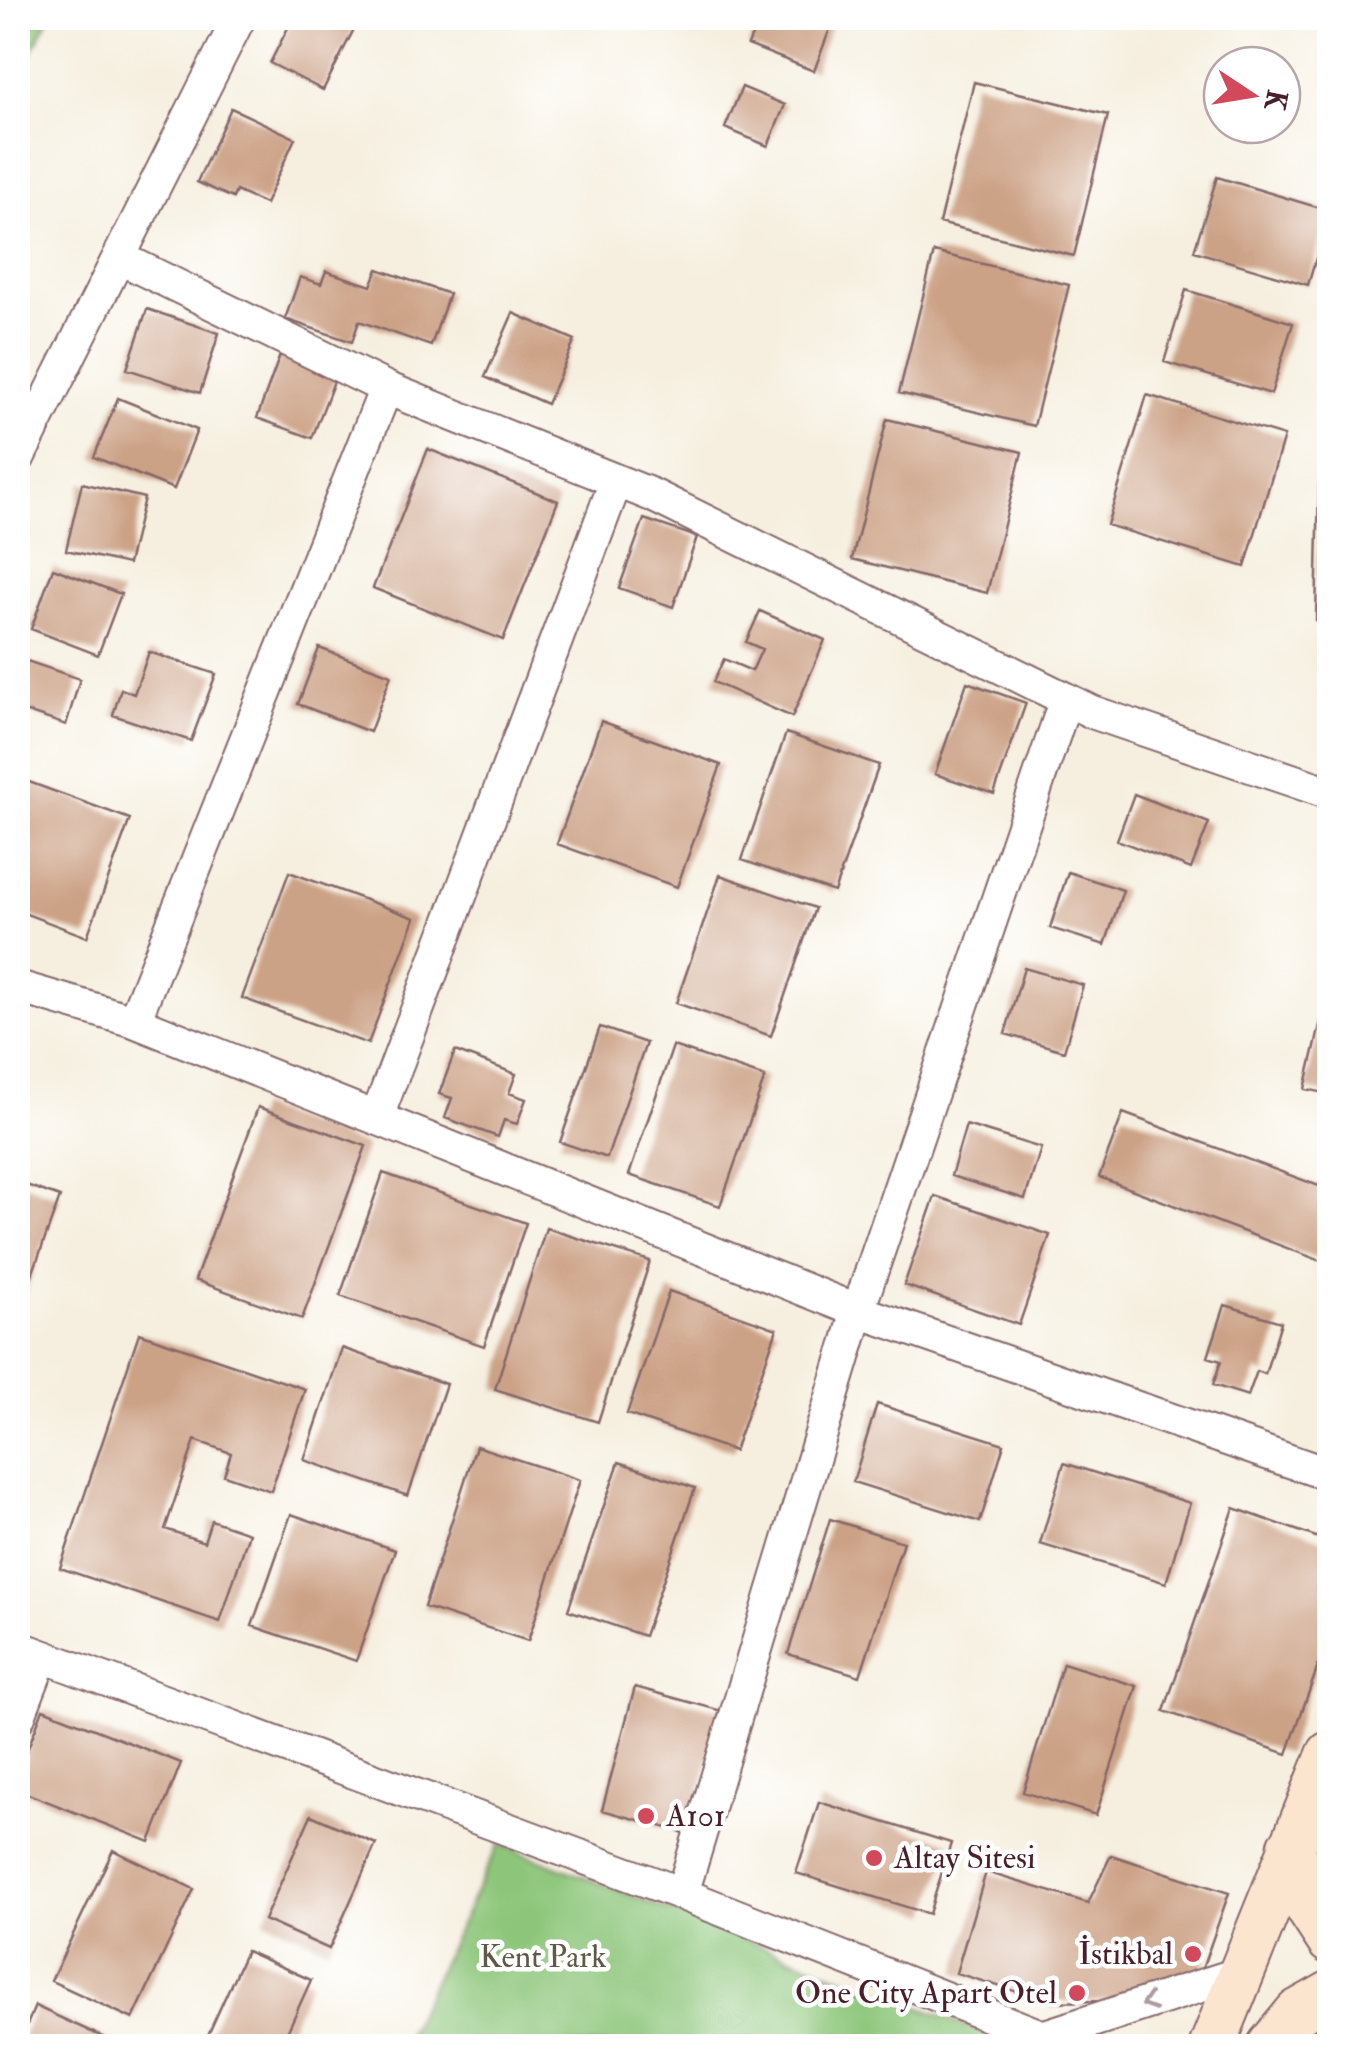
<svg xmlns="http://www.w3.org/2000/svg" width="1347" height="2064" font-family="'IM FELL Double Pica',serif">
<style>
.green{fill:#8dc67a;stroke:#6c7252;stroke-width:2.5}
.building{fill:#cca286}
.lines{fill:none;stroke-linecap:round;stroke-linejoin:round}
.street-casing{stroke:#86686a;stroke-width:36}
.secondary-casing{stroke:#86686a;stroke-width:49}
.street{stroke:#fff;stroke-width:32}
.secondary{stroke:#fbe5cf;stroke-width:45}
.oneway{stroke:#ae9aa0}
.poi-dot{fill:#d1495b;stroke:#fff;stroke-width:4}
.labels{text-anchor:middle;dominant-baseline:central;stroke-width:9;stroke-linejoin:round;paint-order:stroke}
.poi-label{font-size:32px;fill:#4a1f2b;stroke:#fff;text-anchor:start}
.park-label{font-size:32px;fill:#615947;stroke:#fff}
</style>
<rect width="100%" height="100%" fill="#fff"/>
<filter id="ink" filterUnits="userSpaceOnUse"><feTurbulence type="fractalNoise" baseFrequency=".01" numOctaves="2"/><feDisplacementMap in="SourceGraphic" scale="20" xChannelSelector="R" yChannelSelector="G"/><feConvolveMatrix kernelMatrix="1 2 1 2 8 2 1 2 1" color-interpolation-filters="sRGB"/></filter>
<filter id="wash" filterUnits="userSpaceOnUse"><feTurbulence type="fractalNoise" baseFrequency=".0048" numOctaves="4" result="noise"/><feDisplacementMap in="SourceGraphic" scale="40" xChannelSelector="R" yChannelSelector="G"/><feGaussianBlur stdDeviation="2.25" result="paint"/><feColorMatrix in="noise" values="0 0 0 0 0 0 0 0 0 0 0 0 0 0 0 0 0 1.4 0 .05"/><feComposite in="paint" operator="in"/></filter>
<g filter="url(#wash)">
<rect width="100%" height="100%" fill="#f6efdf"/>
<path class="green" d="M18,18h31l-31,61z
M499,1844l507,197 9,5h-613z"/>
<g id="blocks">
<path class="building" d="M293,18h38l23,11 -31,61 -53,-27z
M759,18h75l-20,53 -66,-26z
M974,82l134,33 -34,141 -135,-33z
M742,87l43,18 -17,41 -43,-18z
M231,108l64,30 -30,66 -29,-13 -3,7 -36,-16z
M1217,177l113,34 -22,74 -114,-34z
M934,252l135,33 -35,141 -135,-33z
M378,269l71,25 -18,52 -72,-25 -7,21 -67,-23 15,-42 21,7 5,-13 45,15z
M1186,290l107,33 -22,71 -107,-32z
M147,309l72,24 -19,60 -73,-24z
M513,313l62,27 -28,64 -62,-27z
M280,355l56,21 -24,62 -55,-20z
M1147,395l137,41 -39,131 -138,-42z
M118,398l79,32 -23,59 -80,-32z
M887,419l135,33 -35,141 -135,-34z
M428,449l130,52 -55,139 -130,-52z
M82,483l62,15 -16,66 -62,-14z
M1319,483h11v138l-14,-1z
M644,519l53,18 -24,70 -54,-19z
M53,568l68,26 -23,61 -67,-26z
M760,611l65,29 -33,77 -79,-35 11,-23 28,12 10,-22 -16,-7z
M319,648l72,27 -21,57 -72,-28z
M149,652l67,22 -25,67 -78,-26 8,-26 13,5z
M18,658l62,21 -14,46 -48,-16z
M967,682l59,21 -32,91 -59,-20z
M601,721l120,44 -44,122 -120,-43z
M786,733l93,32 -45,127 -92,-32z
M18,778l112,41 -43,118 -69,-26z
M1134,794l75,29 -18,46 -74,-29z
M289,872l126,46 -47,126 -126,-46z
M1068,872l55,18 -18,55 -55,-17z
M720,875l95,33 -44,128 -95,-33z
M1024,968l59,17 -19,66 -59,-17z
M1328,991h2v103l-25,-5z
M600,1027l46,16 -39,115 -47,-16z
M673,1046l92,31 -45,129 -91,-31z
M455,1051l61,23 -7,19 17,6 -9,25 -13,-4 -6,17 -53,-19 7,-20 -13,-4z
M258,1107l108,39 -64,173 -107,-39z
M1123,1113l207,77 -1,74 -230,-87z
M966,1125l75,23 -16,51 -74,-23z
M383,1173l143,50 -42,123 -144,-50z
M18,1182l42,15 -42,117z
M935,1196l115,39 -31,90 -115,-40z
M546,1228l104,33 -52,161 -103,-33z
M669,1291l108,38 -43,122 -107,-37z
M1225,1305l56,17 -16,52 -8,-3 -9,25 -35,-11 8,-24 -13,-4z
M139,1333l166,56 -34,102 -47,-16 7,-22 -36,-13 -30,89 39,13 7,-22 38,13 -29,89 -160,-54z
M342,1348l104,36 -38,112 -104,-36z
M877,1404l127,40 -24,78 -127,-40z
M476,1446l104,34 -52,161 -104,-34z
M619,1462l76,26 -51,148 -76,-26z
M1064,1463l126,40 -24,80 -126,-39z
M1234,1508l96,34v90l-43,122 -123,-43z
M291,1514l104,36 -39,111 -104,-35z
M830,1519l73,23 -43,134 -72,-22z
M1063,1663l74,23 -41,129 -73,-23z
M635,1687l87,24 -33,123 -87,-24z
M43,1709l138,54 -31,79 -132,-52v-16z
M819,1802l132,41 -22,71 -133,-41z
M311,1815l65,29 -47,105 -65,-29z
M113,1850l81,39 -61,130 -82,-38z
M1111,1855l118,38 -33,93 -96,15 -50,1 -94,-29 30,-101 102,31z
M246,1951l65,29 -30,66h-78z
M35,2006l87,40h-104z"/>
</g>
</g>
<g filter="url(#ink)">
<use href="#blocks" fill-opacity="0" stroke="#86686a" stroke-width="2.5"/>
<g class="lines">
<g class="street-casing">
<path id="street" d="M120,258l266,130 266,107 440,217 238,81
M18,458l221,-440
M18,987l116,34 724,290 472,164
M134,1021l252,-633
M377,1117l239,-636
M18,1647l664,247 384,152
M18,1718l24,-62
M682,1894l176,-583 208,-612
M1042,2037l199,-64"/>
</g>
<g class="secondary-casing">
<path id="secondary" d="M1291,1847l18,62 21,32
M1212,2046l118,-292
M1270,2046l28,-34 32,-18"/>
</g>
<use href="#street" class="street"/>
<use href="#secondary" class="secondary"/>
</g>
<defs><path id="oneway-chevron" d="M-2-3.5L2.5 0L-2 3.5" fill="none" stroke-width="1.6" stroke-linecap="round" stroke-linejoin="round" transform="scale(2.5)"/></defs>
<use class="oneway" href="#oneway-chevron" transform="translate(1148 2003) rotate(162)"/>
</g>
<g class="poi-dot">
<circle cx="646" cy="1816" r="10"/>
<circle cx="874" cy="1858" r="10"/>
<circle cx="1193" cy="1954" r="10"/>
<circle cx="1077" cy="1993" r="10"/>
</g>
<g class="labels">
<g class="poi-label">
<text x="666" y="1816">A101</text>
<text x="894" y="1858">Altay Sitesi</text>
<text x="1173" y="1954" text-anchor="end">İstikbal</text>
<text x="1057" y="1993" text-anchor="end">One City Apart Otel</text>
</g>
<g class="park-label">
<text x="543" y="1957">Kent Park</text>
</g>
</g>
<rect width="1347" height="2064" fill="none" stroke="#fff" stroke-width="60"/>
<g transform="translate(1252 95) rotate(102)"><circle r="48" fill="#ffffff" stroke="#b7a5aa" stroke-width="2.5"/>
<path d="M0-8L18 38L0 25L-18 38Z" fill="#d1495b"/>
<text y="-15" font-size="28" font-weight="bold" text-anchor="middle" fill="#4a1f2b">K</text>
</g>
</svg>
